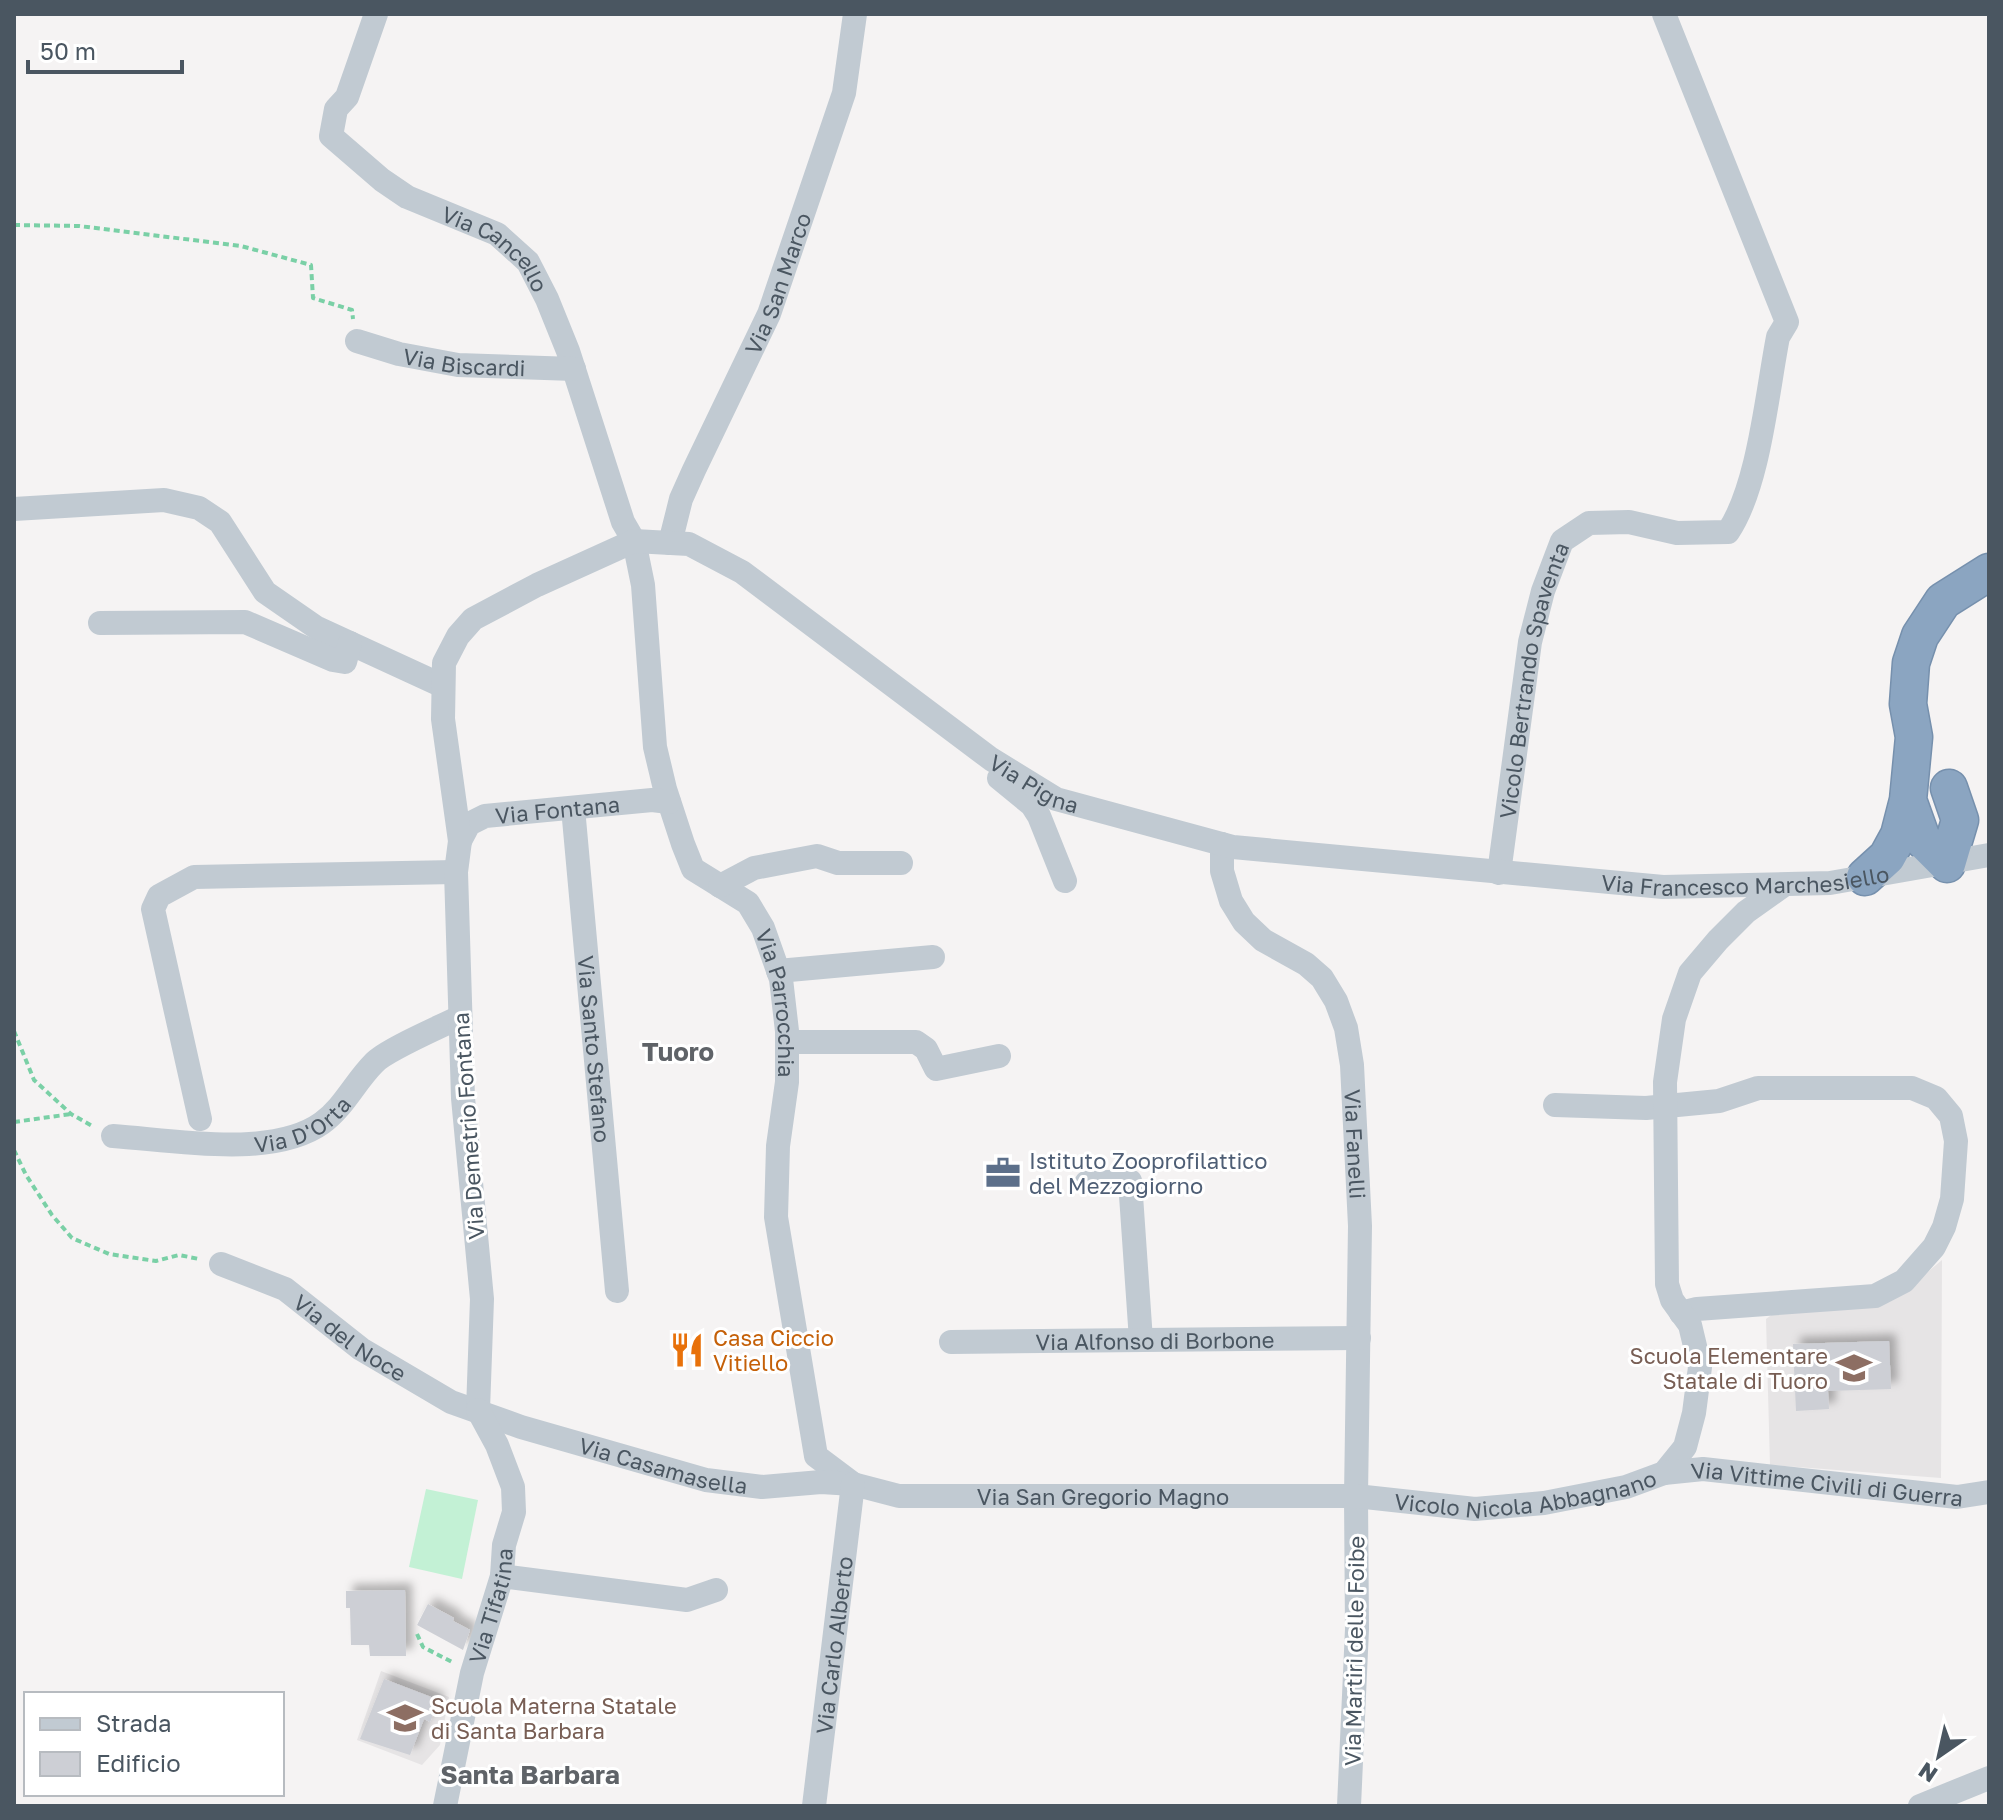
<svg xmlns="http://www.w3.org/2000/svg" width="2003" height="1820" font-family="'Golos Text',sans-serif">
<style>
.education{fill:#e6e4e5}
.green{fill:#c3f1d5}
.building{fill:#cdcfd5;filter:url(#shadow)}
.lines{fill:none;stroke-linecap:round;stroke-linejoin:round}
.highway-casing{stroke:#7690ad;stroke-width:39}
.path{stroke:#7ad0a6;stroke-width:4;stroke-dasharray:6 4;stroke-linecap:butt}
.minor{stroke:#c1cad2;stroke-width:24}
.highway{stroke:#8ba5c1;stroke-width:36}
.labels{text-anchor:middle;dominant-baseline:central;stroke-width:6;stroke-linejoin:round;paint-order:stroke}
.street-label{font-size:22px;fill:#4a5661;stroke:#fff}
.service-label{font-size:22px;fill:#4e5e75;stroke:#fff;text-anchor:start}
.food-label{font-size:22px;fill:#c56008;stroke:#fff;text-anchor:start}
.education-label{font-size:22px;fill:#785e54;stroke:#fff;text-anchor:end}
.quarter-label{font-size:26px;font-weight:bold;fill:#5f6368;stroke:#fff}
</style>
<defs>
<filter id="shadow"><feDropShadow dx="7" dy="-7" stdDeviation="4" flood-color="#0004"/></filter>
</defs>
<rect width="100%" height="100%" fill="#f5f3f3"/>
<path class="education" d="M1942,1260l-1,218 -171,-13 -4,-146 8,-6 131,-22z
M381,1671l68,26 -9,48 -18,20 -65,-25z"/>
<path class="green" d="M426,1489l52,11 -16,79 -53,-12z"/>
<path class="building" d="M1889,1341l2,48 -63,2 1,18 -33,2 -3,-67z
M405,1590l1,66h-36l-1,-11h-18l-1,-37h-4v-17z
M428,1604l26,14 -1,3 17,9 -7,20 -46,-25z
M384,1679l55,21 -9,22 -6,-3 -14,36 -50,-16z"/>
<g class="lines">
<g class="highway-casing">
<path id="highway" d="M1908,800l14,39 25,25 13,-44 -11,-32
M1865,877l22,-20 12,-22 9,-35 6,-63 -6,-33 3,-41 9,-27 23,-35 46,-29"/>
</g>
<path class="path" d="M14,225l65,1 162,20 70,19 2,33 39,12 1,9
M14,1031l20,49 37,34 23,13
M14,1122l57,-8
M14,1150l12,25 26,40 20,23 37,16 47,7 23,-6 20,4
M417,1634l6,13 31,16"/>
<g class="minor">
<path id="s1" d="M376,14l-29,83 -11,12 -5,27 51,44 25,17 90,37 31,28 19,37 21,52 55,171 11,19 9,44 12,162 10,42 18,55 10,25 55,34 15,25 18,51 6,52v51l-9,64 -2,71 40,239 36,27"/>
<path id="s2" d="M357,341l42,13 59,11 116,4"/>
<path d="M14,509l150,-9 35,8 21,14 45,70 52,36 126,58"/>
<path id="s3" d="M670,543l11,-44 13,-29 75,-156 75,-221 11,-79"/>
<path d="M100,623l145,-1 88,38 12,2 5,-19"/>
<path d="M999,778l33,27 7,11 26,65"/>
<path id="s4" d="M573,808l44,483"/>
<path id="s5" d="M460,841l9,-17 16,-8 167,-16 17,2"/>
<path id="s6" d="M1222,844v27l9,30 13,21 19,18 43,24 16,14 14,23 10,27 6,37 8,161 -4,270 1,133 -8,177"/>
<path id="s7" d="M1499,873l31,-231 13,-51 19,-50 27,-18 40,-1 48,11 51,-1c31,-46 39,-139 50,-195l9,-15 -123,-308"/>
<path d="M720,886l34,-18 63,-12 21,7h63"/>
<path d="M778,971l155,-14"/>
<path d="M787,1042h129l10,7 10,20 63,-13"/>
<path d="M1555,1105l91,3 73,-7 39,-13h154l24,10 15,18 5,25 -4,58 -8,28 -10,20 -30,34 -29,15 -178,13 -16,4"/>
<path d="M200,1119l-47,-210 6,-13 35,-19 262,-5"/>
<path id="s8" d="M113,1136c59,4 159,23 209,-13 22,-16 33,-41 52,-60 12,-13 66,-36 86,-46"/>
<path d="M1086,1183l44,-2 11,159"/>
<path id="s9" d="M221,1264l64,25 76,60 90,53 70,25 185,53 56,7 59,-5 32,2 46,12h457l119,13 69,-6 82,-16 38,-14 21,-26 9,-34 6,-46 -10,-42 -18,-25 -5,-16 -2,-202 9,-63 16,-46 28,-33 28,-28 38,-27"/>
<path id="s10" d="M951,1342l408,-4"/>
<path id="s11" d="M478,1410l4,-111 -19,-201 -7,-226 4,-31 -17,-122 1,-56 14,-27 15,-17 64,-34 97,-44 55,3 53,28 249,187 65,40 177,48 430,40 167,-4 159,-28"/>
<path id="s12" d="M1664,1473l39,-4 254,28 32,-5"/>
<path d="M502,1576l185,24 29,-10"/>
<path id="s13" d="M445,1806l27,-133 30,-97 2,-31 10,-33 -1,-25 -16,-42 -19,-35"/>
<path id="s14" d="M814,1806l39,-322"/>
<path d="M1920,1806l69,-28"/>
</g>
<use href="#highway" class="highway"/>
</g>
<defs>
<g id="office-bare" transform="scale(2.76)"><path d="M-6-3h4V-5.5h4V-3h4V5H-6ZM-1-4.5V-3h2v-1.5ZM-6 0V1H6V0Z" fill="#5c6f8a" stroke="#fff" stroke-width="2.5" paint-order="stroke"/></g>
<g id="restaurant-bare" transform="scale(2.76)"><path d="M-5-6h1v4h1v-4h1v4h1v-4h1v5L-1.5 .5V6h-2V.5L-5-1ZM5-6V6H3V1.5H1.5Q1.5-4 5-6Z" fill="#e8710a" stroke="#fff" stroke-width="2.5" paint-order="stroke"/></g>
<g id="school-bare" transform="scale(2.76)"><path d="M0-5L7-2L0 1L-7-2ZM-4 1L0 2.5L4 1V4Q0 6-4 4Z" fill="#8d6e63" stroke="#fff" stroke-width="2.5" paint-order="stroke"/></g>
</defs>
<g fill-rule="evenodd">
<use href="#office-bare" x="1003" y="1173"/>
<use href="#restaurant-bare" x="687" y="1350"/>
<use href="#school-bare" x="1854" y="1368"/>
<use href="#school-bare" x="405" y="1718"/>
</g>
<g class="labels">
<g class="street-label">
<text stroke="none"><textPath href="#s1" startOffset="334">Via Cancello</textPath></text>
<text stroke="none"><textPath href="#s3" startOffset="282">Via San Marco</textPath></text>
<text stroke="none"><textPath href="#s2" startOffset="110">Via Biscardi</textPath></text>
<text stroke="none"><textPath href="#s7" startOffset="196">Vicolo Bertrando Spaventa</textPath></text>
<text stroke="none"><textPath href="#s11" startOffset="1458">Via Pigna</textPath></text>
<text stroke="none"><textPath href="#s5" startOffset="110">Via Fontana</textPath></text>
<text stroke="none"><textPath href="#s11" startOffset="2182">Via Francesco Marchesiello</textPath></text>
<text stroke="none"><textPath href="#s1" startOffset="1174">Via Parrocchia</textPath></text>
<text stroke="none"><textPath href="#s4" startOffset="242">Via Santo Stefano</textPath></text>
<text stroke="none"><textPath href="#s8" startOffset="194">Via D'Orta</textPath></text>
<text transform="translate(468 1126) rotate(-94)">Via Demetrio Fontana</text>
<text stroke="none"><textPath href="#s6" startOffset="352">Via Fanelli</textPath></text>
<text stroke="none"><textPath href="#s9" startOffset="150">Via del Noce</textPath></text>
<text stroke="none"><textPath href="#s10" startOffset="204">Via Alfonso di Borbone</textPath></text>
<text stroke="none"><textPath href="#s9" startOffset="492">Via Casamasella</textPath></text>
<text stroke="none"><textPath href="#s12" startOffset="164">Via Vittime Civili di Guerra</textPath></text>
<text stroke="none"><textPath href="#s9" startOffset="1360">Vicolo Nicola Abbagnano</textPath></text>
<text stroke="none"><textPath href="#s9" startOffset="936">Via San Gregorio Magno</textPath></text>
<text stroke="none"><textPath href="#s13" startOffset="206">Via Tifatina</textPath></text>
<text stroke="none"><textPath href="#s14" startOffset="162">Via Carlo Alberto</textPath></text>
<text transform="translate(1354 1651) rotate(-89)">Via Martiri delle Foibe</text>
</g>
<g class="service-label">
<text x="1029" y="1160">Istituto Zooprofilattico<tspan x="1029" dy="25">del Mezzogiorno</tspan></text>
</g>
<g class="food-label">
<text x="713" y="1337">Casa Ciccio<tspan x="713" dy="25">Vitiello</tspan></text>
</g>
<g class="education-label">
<text x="1828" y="1355">Scuola Elementare<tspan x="1828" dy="25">Statale di Tuoro</tspan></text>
<text x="431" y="1705" text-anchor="start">Scuola Materna Statale<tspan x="431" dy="25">di Santa Barbara</tspan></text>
</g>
<g class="quarter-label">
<text x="678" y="1051">Tuoro</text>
<text x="530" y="1774">Santa Barbara</text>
</g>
</g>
<rect width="2003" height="1820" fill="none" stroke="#4a5661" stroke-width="32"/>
<rect x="24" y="1692" width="260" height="104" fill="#ffffff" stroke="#b7bbc0" stroke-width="2"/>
<rect x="40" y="1718" width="40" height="12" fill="#c1cad2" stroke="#b7bbc0" stroke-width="2"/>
<text x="96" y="1732" font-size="24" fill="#4a5661">Strada</text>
<rect x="40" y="1752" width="40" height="24" fill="#cdcfd5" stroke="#b7bbc0" stroke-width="2"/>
<text x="96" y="1772" font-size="24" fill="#4a5661">Edificio</text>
<g transform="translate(1939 1756) rotate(214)" stroke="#ffffff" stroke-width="6" paint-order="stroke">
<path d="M0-6L14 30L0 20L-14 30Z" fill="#4a5661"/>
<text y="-12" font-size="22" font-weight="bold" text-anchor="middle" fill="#4a5661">N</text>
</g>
<path d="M28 60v12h154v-12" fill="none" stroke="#4a5661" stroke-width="4"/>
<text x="40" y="60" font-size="24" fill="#4a5661" stroke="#ffffff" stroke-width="6" paint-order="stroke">50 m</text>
</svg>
